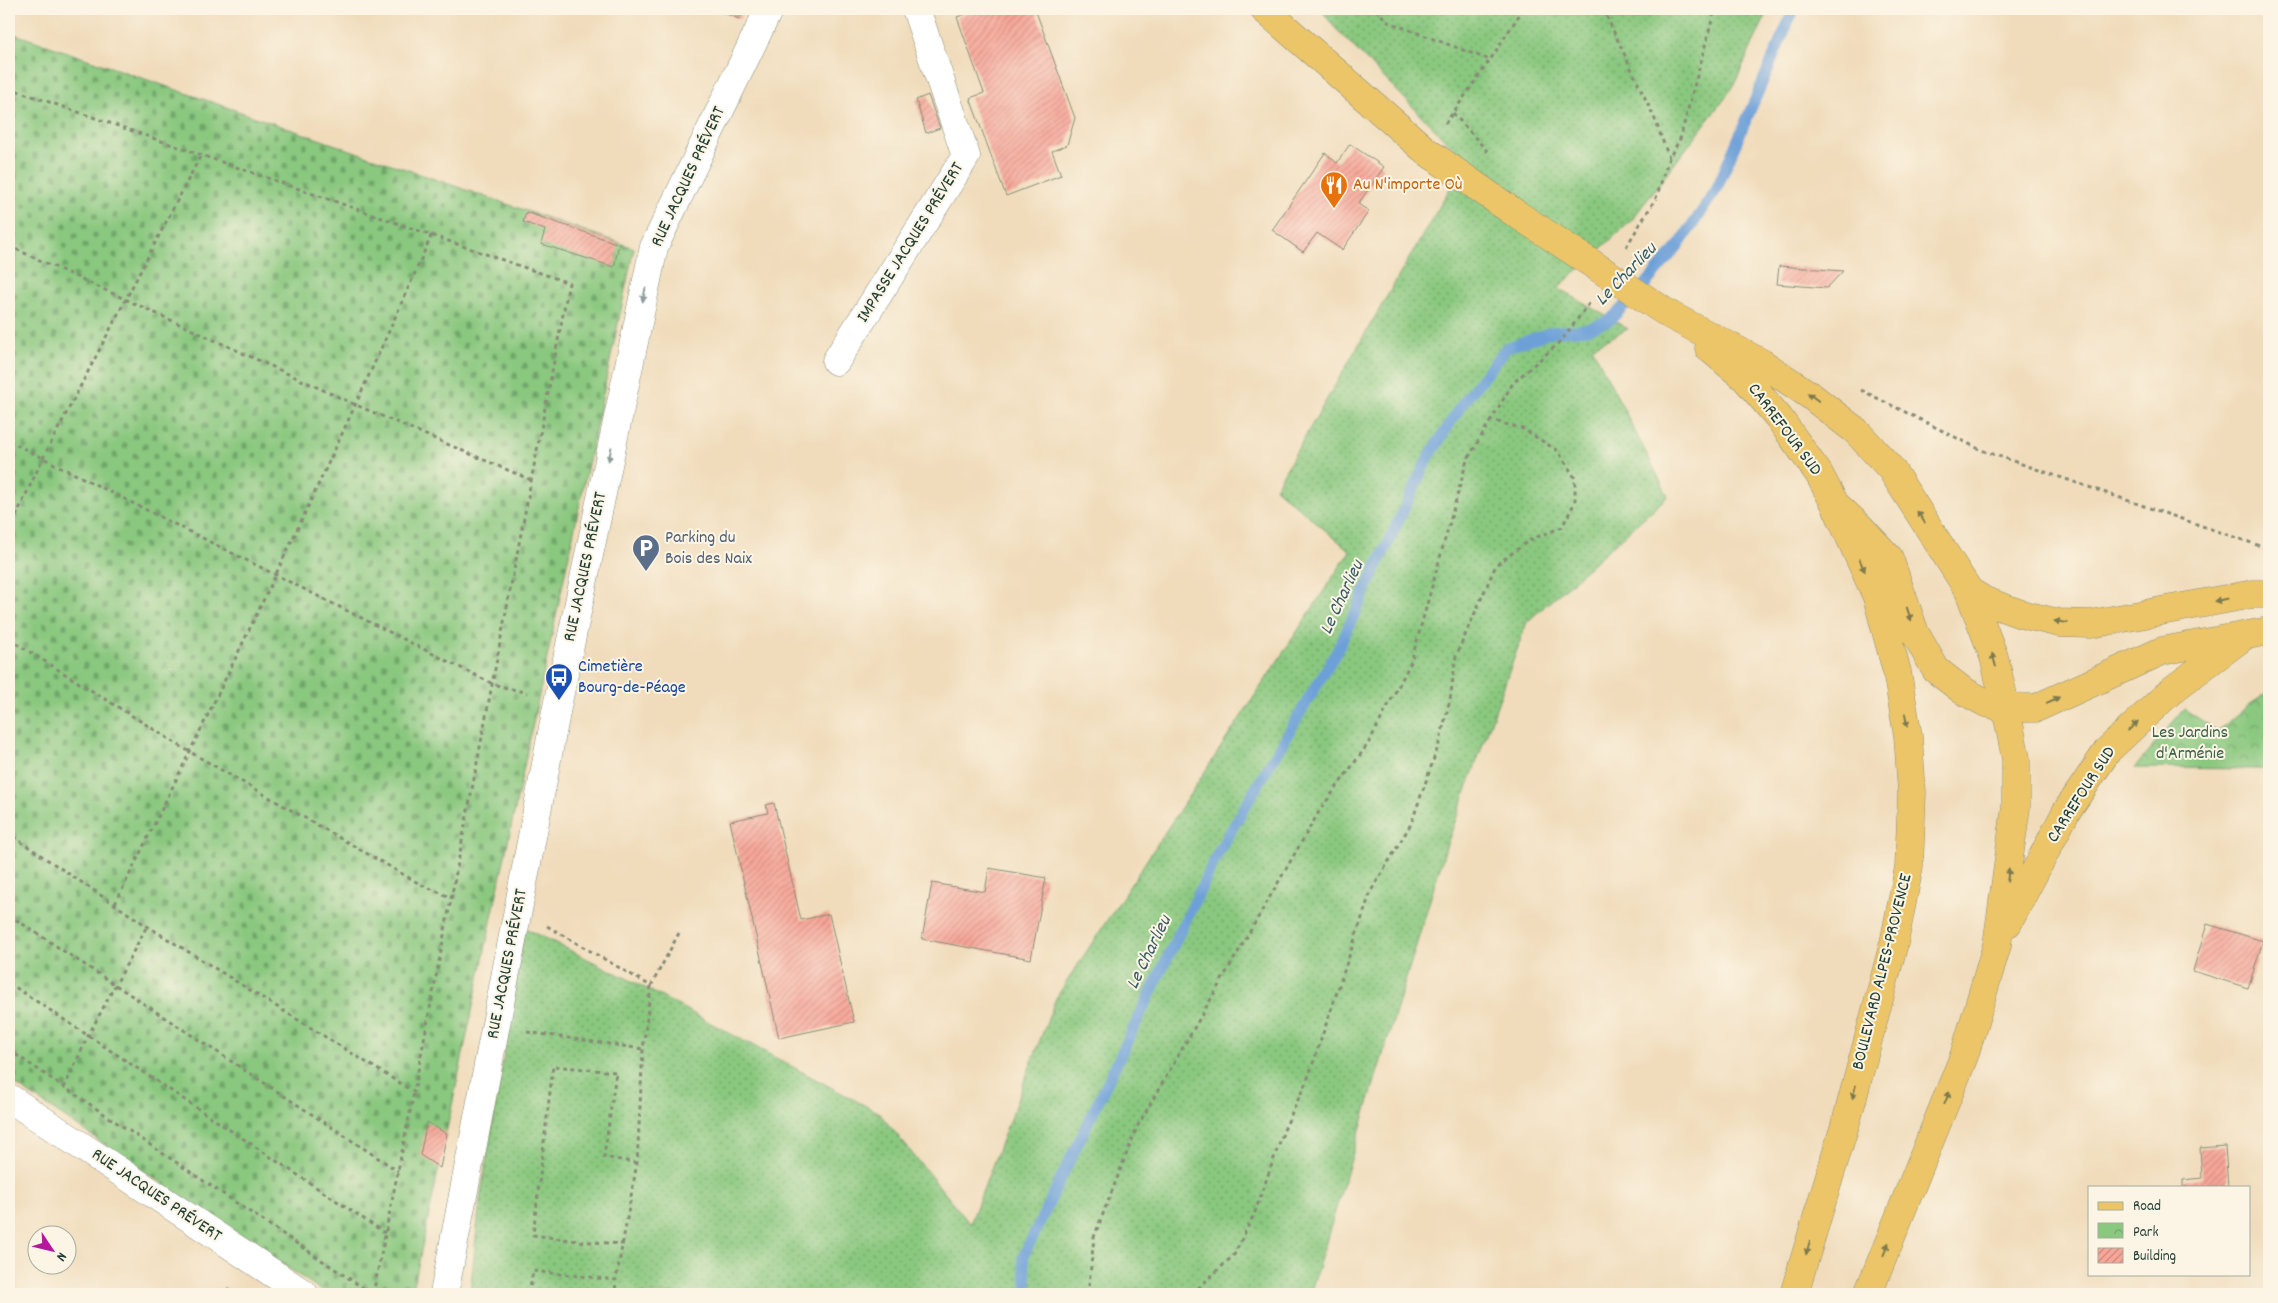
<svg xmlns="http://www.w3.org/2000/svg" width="2278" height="1303" font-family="Dekko,sans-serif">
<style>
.grass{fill:url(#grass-dots);stroke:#54825a}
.cemetery{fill:url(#cemetery-stones);stroke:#54825a}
.park{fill:url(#park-crowns);stroke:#54825a}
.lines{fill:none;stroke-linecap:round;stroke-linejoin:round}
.stream{stroke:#6ea0d8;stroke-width:11}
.building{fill:url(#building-hatch)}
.minor-casing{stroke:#888c78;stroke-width:29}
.major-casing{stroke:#888c78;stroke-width:29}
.path{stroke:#888c78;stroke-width:3;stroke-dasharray:4 4;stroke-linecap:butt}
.minor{stroke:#fff;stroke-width:28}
.major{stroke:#edc569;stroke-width:28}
.major-bridge-casing{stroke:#888c78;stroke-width:29;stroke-linecap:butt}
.major-bridge{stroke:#edc569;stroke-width:28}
.oneway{fill:#8f9e9a}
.oneway2{fill:#7c7a4c}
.labels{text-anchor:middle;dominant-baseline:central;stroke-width:4;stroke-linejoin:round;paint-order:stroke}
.street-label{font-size:18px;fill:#1f3d34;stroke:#fcf5e5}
.food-label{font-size:18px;fill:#c56008;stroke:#fcf5e5;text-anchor:start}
.service-label{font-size:18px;fill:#4e5e75;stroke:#fcf5e5;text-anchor:start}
.transit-label{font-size:18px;fill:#164399;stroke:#fcf5e5;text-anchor:start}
.park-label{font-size:18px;fill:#3a6047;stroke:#fcf5e5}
.water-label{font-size:19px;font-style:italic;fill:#375b65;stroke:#fcf5e5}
</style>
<defs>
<pattern id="grass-dots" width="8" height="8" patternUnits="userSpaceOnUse" patternTransform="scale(1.25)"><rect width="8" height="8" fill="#8ac87f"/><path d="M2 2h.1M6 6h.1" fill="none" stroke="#70a469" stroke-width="1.8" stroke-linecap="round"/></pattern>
<pattern id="cemetery-stones" width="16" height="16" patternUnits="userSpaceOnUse" patternTransform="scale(1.25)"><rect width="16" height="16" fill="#8ac87f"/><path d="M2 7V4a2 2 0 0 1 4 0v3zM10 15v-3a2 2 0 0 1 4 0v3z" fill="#70a469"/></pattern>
<pattern id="park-crowns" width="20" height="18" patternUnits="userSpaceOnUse" patternTransform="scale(1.25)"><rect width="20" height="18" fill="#8ac87f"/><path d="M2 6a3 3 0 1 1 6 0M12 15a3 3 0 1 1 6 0" fill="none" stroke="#70a469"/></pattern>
<pattern id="building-hatch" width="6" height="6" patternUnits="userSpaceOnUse" patternTransform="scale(1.25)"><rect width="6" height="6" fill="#f8a698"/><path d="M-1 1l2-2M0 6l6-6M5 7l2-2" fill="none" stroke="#c8887d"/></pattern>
</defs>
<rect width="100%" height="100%" fill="#fcf5e5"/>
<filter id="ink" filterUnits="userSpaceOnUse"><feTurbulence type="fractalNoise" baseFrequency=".02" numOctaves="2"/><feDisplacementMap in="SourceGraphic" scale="10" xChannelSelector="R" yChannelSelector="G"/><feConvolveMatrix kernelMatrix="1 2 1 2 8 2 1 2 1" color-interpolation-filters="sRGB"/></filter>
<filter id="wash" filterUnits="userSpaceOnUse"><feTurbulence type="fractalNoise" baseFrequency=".0096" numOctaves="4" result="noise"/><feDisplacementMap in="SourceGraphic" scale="20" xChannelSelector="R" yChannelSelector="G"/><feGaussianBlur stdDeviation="1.12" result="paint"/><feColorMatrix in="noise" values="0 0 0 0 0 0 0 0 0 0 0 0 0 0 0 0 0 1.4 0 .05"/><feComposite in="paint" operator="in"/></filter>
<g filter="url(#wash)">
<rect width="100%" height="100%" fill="#f0dcbb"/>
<path class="grass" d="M1321,9h448l-36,78 -102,134 -73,67 70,41 -36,18 76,149 -141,126 -80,222 -137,450h-840l10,-94 45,-272 107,53 247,132 91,111 86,-226 294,-447 -75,-63 191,-327 -131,-133z"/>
<path class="cemetery" d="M9,32l625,216 -222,1046h-85l-318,-214z"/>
<path class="park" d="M2269,692v77l-134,-1 49,-59 34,22 31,-26z"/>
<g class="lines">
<path class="stream" d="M1028,1294l-5,-37 197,-408 118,-200 89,-189 35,-56 44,-56 45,-16 36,-3 22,-8 35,-35 35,-41 37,-55 78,-181"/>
</g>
<g id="blocks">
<path class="building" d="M716,9h28l-5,10z
M980,9h55l40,109 -8,27 -15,6 9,24 -55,21 -36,-98 14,-5 -27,-76z
M928,95l12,33 -14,5 -10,-33z
M1350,144l34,23 -26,37 11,7 -27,39 -25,-17 -14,19 -31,-22 53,-77 12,10z
M526,212l93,32 -5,23 -73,-23 4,-14 -22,-8z
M1779,266l64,5 -16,17 -50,-4z
M774,803l27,117 28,-6 25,108 -75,16 -49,-217 38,-8 -2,-8z
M989,868l57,10 -15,81 -109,-20 10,-56 53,9z
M2207,924l56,17 -15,47 -55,-17z
M427,1122l20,12 -7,34 -20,-13z
M2225,1146l3,41h-45v-7l19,-2 -2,-30z
M228,1288l3,6h-12z"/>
</g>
</g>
<g filter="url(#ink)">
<use href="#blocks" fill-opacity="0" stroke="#888c78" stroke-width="1"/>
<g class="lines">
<g class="minor-casing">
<path id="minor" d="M836,361l130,-205 -50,-147
M9,1098l295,196
M444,1294l114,-592 96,-455 115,-238"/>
</g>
<g class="major-casing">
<path id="major" d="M1264,9l162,142 86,60
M1670,315l92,48 49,33 45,35 35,38 78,122 25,66 12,51 10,51v48l-19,138 -33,111 -96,238
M1709,348l36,30 34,40 40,56 16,30 25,23 29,31 26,75 21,37 26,20 24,13 20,5h30l126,-57 107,-20
M1969,591l16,10 36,13 38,9 32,1 162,-30h16
M2008,923l58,-111 42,-62 64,-60 67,-50
M1794,1294l54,-179 46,-172 15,-76 3,-75 -4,-56 -11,-64 -20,-75 -42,-93"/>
</g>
<path class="path" d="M1376,9l12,13 102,38
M1603,9l51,108 15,41
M9,88l560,195 -155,809 -267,-166 -138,-92
M1453,113l35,39
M1445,124l45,-64 33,-51
M9,246l347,159 175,75
M1626,247l30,-49 13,-40 11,-19 35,-130
M1861,390l120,60 288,99
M9,441l484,243 34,9
M9,531l34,-73 158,-303
M9,639l181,113 230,132 32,14
M115,904c109,-221 218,-443 317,-670
M9,915l389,256
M547,926l104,60 -8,63 -6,114 -21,117
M9,983l376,250
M651,986l29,-55
M527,1032l116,17
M9,1050l363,244
M64,1088l24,-52 59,-110
M624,1244l-47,-3 -44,-6 20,-169 63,6 -12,85 33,6
M373,1294l41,-202
M529,1294l4,-23 83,9 -1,14
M1088,1294l6,-57 43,-110 183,-317 48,-66 43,-82 56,-202 24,-40
M1192,1294l42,-39 21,-43 29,-82 24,-52 63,-187 40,-67 28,-80 11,-44 6,-44 40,-91 34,-25 32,-13 13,-25v-24l-17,-27 -35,-22 -32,-9 22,-37 48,-42 30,-40"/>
<use href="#minor" class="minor"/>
<use href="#major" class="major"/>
<g class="major-bridge-casing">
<path id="major-bridge" d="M1512,211l158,104"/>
</g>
<use href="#major-bridge" class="major-bridge"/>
</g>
<defs><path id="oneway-solid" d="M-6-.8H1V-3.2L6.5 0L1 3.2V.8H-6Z" transform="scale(1.25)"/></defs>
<g class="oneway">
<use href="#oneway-solid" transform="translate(644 295) rotate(102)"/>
<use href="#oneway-solid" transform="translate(610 454) rotate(102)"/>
</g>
<g class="oneway2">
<use href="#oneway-solid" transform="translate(1813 397) rotate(-144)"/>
<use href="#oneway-solid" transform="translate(1921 517) rotate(-123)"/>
<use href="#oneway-solid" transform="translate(1862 565) rotate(66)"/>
<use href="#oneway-solid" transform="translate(2221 600) rotate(169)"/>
<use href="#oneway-solid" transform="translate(1909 614) rotate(71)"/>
<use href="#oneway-solid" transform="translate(2061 622) rotate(-173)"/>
<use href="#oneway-solid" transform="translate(1994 660) rotate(-106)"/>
<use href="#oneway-solid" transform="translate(2053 700) rotate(-24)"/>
<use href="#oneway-solid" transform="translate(1906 720) rotate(80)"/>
<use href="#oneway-solid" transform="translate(2133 726) rotate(-43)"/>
<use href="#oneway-solid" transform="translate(2008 875) rotate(-83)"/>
<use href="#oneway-solid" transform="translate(1854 1092) rotate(105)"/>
<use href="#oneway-solid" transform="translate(1947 1098) rotate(-67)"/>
<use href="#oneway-solid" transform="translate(1808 1248) rotate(107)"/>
<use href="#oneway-solid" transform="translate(1886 1249) rotate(-68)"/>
</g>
</g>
<defs>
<g id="restaurant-pin" transform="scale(1.4375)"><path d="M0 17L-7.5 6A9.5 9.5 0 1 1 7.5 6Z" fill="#e8710a" stroke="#fcf5e5"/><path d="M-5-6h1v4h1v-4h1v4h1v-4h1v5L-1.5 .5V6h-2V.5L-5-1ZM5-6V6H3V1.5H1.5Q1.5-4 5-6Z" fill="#fff"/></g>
<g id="parking-pin" transform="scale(1.4375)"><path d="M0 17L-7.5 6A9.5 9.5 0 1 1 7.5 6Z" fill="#5c6f8a" stroke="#fcf5e5"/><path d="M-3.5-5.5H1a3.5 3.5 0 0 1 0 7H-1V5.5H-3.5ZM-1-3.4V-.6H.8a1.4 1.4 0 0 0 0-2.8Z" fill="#fff"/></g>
<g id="bus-pin" transform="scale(1.4375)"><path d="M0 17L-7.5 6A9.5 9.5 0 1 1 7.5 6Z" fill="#1a4fb4" stroke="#fcf5e5"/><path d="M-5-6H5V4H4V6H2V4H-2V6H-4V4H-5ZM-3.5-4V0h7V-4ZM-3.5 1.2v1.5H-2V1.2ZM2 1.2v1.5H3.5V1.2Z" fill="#fff"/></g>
</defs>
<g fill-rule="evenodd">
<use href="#restaurant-pin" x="1334" y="185"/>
<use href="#parking-pin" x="646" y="548"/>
<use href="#bus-pin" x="559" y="677"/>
</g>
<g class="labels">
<g class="street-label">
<text transform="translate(689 177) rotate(-65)">RUE JACQUES PRÉVERT</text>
<text transform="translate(911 243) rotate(-58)">IMPASSE JACQUES PRÉVERT</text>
<text transform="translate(1784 430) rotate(53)">CARREFOUR SUD</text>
<text transform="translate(586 567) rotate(-78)">RUE JACQUES PRÉVERT</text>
<text transform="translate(2082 795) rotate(-57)">CARREFOUR SUD</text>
<text transform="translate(508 964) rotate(-79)">RUE JACQUES PRÉVERT</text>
<text transform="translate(1883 972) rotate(-76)">BOULEVARD ALPES-PROVENCE</text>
<text transform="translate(156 1196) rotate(34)">RUE JACQUES PRÉVERT</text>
</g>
<g class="food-label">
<text x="1353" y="185">Au N'importe Où</text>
</g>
<g class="service-label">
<text x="665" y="538">Parking du<tspan x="665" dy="21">Bois des Naix</tspan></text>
</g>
<g class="transit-label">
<text x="578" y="667">Cimetière<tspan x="578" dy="21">Bourg-de-Péage</tspan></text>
</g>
<g class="park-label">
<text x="2190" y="733">Les Jardins<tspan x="2190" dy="21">d'Arménie</tspan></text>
</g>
<g class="water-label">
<text transform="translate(1627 275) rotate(-46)">Le Charlieu</text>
<text transform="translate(1343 598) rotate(-65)">Le Charlieu</text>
<text transform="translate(1150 953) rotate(-64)">Le Charlieu</text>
</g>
</g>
<rect width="2278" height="1303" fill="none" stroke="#fcf5e5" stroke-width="30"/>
<rect x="2088" y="1186" width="162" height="90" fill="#fcf5e5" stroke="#a4ab9e"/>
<rect x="2098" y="1202" width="25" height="8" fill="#edc569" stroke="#a4ab9e"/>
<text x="2133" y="1210" font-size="15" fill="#1f3d34">Road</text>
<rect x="2098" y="1223" width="25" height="15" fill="url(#park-crowns)" stroke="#a4ab9e"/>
<text x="2133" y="1236" font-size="15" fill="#1f3d34">Park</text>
<rect x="2098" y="1248" width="25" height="15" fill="url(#building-hatch)" stroke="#a4ab9e"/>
<text x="2133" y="1260" font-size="15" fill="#1f3d34">Building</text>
<g transform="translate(52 1250) rotate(125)"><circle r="24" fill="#fcf5e5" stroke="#a4ab9e"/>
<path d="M0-4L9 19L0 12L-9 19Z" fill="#b5179e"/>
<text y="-8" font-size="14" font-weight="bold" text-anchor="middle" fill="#1f3d34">N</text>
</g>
</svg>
